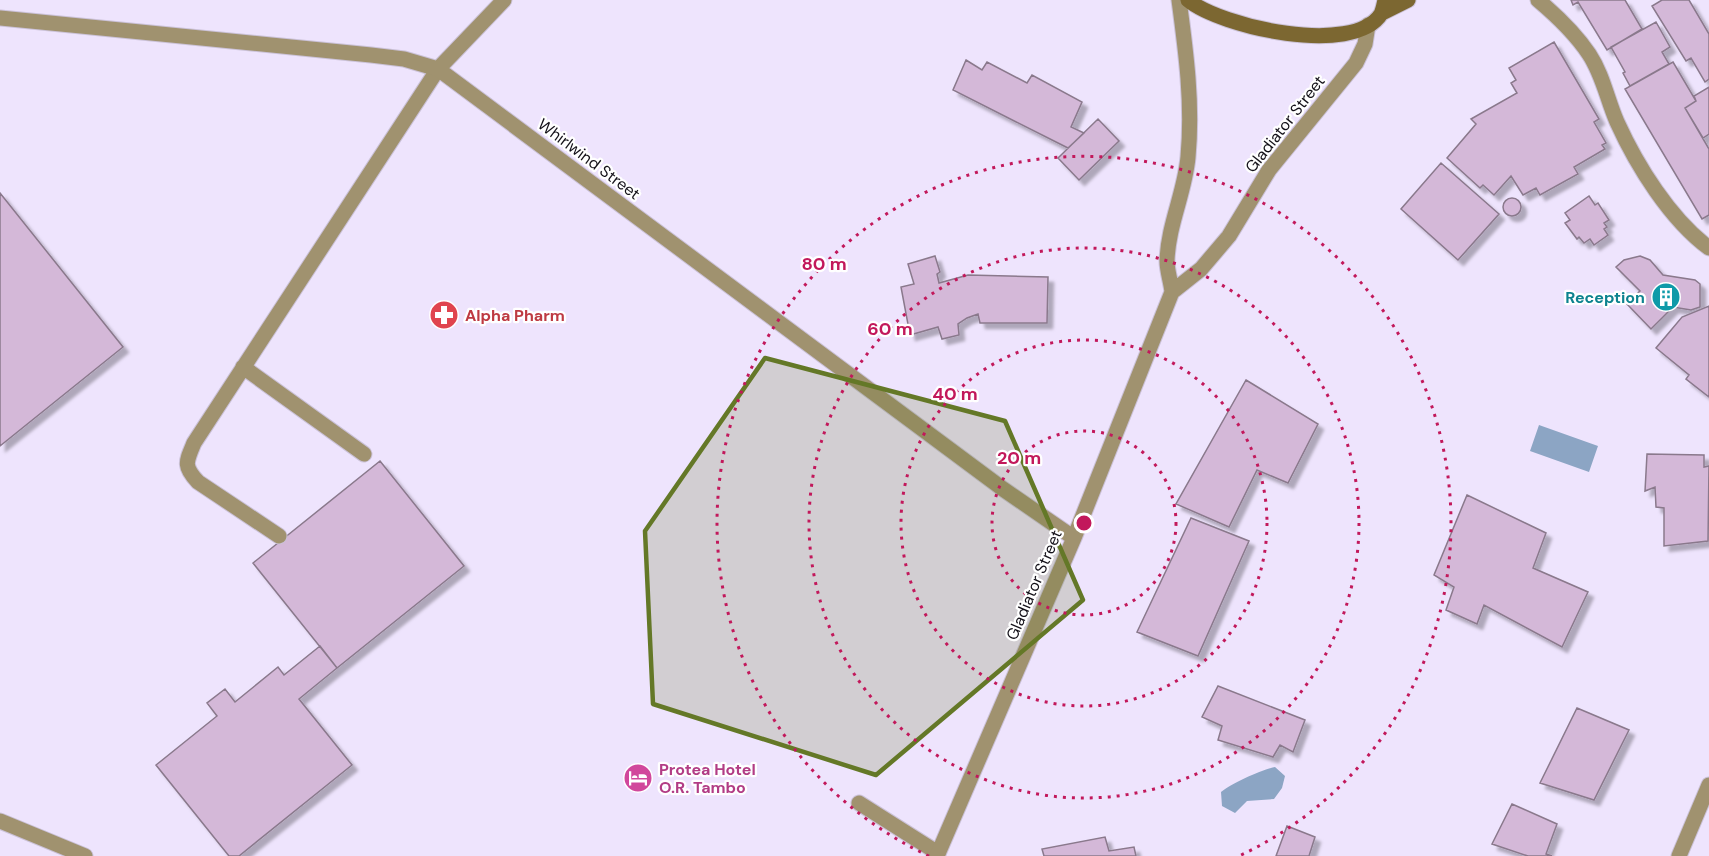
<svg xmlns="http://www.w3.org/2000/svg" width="1709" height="856" font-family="'DM Sans',sans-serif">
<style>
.water{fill:#8ca5c4}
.building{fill:#d4b8d8;stroke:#8a798c;stroke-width:1.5;filter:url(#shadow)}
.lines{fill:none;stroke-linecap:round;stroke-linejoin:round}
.lane-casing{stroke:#cbc2d8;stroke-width:17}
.street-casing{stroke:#cbc2d8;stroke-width:17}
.secondary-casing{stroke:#cbc2d8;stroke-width:17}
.lane{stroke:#a0926f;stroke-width:15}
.street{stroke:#a0926f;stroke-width:15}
.secondary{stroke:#7c6731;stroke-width:15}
.marked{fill:#647827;fill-opacity:0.2;stroke:#647827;stroke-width:4.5;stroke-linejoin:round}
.ring{fill:none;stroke:#c2185b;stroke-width:3;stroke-dasharray:3 6}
.labels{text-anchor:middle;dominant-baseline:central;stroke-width:4.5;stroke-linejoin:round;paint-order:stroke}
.street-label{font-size:16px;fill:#131018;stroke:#fff}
.culture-label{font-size:16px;font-weight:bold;fill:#0d838f;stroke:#fff;text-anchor:end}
.health-label{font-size:16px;font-weight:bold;fill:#be3a42;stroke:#fff;text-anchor:start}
.hotel-label{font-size:16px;font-weight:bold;fill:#b23c85;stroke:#fff;text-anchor:start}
.centre{fill:#c2185b;stroke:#fff;stroke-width:3}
.ring-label{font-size:18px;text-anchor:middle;font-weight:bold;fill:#c2185b;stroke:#fff;stroke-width:4.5;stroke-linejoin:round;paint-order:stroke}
</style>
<defs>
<filter id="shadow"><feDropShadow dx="5.5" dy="5.5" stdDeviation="1.5" flood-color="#0004"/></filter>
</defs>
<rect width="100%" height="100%" fill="#eee4fd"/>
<path class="water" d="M1539,425l59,21 -9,26 -59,-21z
M1275,767l10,9 -3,12 -8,11 -27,2 -12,12 -13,-7 -1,-14c11,-9 40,-22 54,-25z"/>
<path class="building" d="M1571,0h54l17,29 -35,21 -29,-48 -5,3z
M1662,0h27l20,34v45l-4,3 -14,-24 -5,3 -34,-55z
M1656,22l14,25 -8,5 7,12 -39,22 -7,-13 2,-1 -14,-25z
M1554,42l45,77 -5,3 12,21 -4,2 3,4 -31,18 4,7 -38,21 -4,-7 -13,7 -12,-19 -17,19 -11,-10 -3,3 -33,-30 29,-34 -5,-5 46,-26 -6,-10 5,-3 -7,-12z
M966,60l16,10 5,-8 40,21 5,-8 50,27 -11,25 13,6 -16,15 -115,-58z
M1673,62l23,39 -11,7 24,41v66l-7,4 -77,-130z
M1709,87v47l-6,4 -18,-30 11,-7 -2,-5z
M1098,119l21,22 -40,39 -21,-22z
M1441,163l58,51 -41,46 -57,-51z
M0,193l123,154 -123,99z
M1589,196l6,9 3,-2 11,17 -5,3 3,4 -3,2 4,6 -14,10 -4,-6 -6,4 -5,-6 -2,2 -12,-16 5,-3 -5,-7z
M1503 207a9 9 0 1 1 18 0a9 9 0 1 1-18 0Z
M935,256l5,16 -3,2 2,9 29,-8 80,2 -1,46h-67l-2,-9 -11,4 -9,6 1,11 -17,4 -4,-12 -28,8 -9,-48 13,-3 -6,-20z
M1640,256l10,4 13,15 32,5 5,4v23l-9,3 -18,-3 -22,22 -25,-26 14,-12 -24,-24 8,-7z
M1709,306v91l-23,-18 3,-4 -33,-27 26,-31z
M1246,380l72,44 -30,59 -31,-13 -28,57 -53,-23z
M1647,454l57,1v12l5,-1 -1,75 -44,5v-38l-8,-1 -1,-20 -10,4z
M380,461l84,105 -127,102 -84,-105z
M1467,495l79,38 -13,35 55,24 -26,55 -78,-42 -7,19 -31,-14 8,-23 -20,-12z
M1191,518l58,23 -51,115 -61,-24z
M320,646l17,22 -38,31 53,66 -113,91h-10l-73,-91 61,-49 -10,-13 18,-14 10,13 43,-35 6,8z
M1218,686l87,34 -12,32 -13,-7 -7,12 -55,-17 4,-14 -20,-9z
M1577,708l52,22 -35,70 -54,-17z
M1512,804l45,20 -11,30 6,2h-24l-36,-12z
M1287,826l28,11 -6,19h-33z
M1105,837l4,14 25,-4 2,9h-92l-2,-7z"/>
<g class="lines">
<g class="lane-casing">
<path id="lane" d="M1538,0c19,16 37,33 51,54 14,21 18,45 28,68 20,44 53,97 92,126
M243,367l121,87
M279,536l-81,-54c-15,-16 -12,-20 -4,-39l244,-374
M859,803l79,50"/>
</g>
<g class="street-casing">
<path id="street" d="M0,18l371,37 33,4 34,10 565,420 71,49
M438,69l66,-69
M1172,292c-1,-10 -5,-21 -5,-31 1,-36 18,-69 21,-104 5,-53 -2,-105 -9,-157
M0,821l85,35
M937,856l137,-318 98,-246 29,-23 28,-33 40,-66 87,-107 9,-19 3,-19
M1679,856l30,-71"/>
</g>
<g class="secondary-casing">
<path id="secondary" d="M1188,0c33,27 165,57 193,14 2,-4 3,-10 4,-14
M1382,13l26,-13"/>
</g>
<use href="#lane" class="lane"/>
<use href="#street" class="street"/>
<use href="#secondary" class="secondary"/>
</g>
<path class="marked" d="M765,358l240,63 78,179 -207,175 -223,-71 -8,-173z"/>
<g class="ring">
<circle cx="1084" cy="523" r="92"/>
<circle cx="1084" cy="523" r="183"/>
<circle cx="1084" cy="523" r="275"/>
<path d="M929 856A367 367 0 1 1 1239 856"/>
</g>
<defs>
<g id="building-disc" transform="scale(1.5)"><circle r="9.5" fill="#0f9aa8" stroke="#fff"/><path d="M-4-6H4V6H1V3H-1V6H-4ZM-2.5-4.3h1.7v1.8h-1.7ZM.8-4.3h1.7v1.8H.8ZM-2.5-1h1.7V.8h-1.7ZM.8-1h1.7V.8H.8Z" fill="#fff"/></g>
<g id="pharmacy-disc" transform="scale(1.5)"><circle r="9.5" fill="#e0444e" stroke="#fff"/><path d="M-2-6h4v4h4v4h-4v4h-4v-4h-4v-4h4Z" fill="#fff"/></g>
<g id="hotel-disc" transform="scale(1.5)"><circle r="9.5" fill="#d1479c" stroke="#fff"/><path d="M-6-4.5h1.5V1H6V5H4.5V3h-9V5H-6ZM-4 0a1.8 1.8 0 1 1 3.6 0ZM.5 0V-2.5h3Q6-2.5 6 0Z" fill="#fff"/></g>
</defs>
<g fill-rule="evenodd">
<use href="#building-disc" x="1666" y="297"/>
<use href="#pharmacy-disc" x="444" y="315"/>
<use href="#hotel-disc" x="638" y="778"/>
</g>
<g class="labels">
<g class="street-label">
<text transform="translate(1285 124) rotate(-52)">Gladiator Street</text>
<text transform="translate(589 159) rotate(37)">Whirlwind Street</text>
<text transform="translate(1034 585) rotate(-67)">Gladiator Street</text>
</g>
<g class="culture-label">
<text x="1645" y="297">Reception</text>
</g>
<g class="health-label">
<text x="465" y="315">Alpha Pharm</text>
</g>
<g class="hotel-label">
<text x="659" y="769">Protea Hotel<tspan x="659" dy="18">O.R. Tambo</tspan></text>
</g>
</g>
<circle cx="1084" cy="523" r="9" class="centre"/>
<g class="ring-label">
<text x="824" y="270">80 m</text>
<text x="890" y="335">60 m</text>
<text x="955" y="400">40 m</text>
<text x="1019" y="464">20 m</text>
</g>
</svg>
